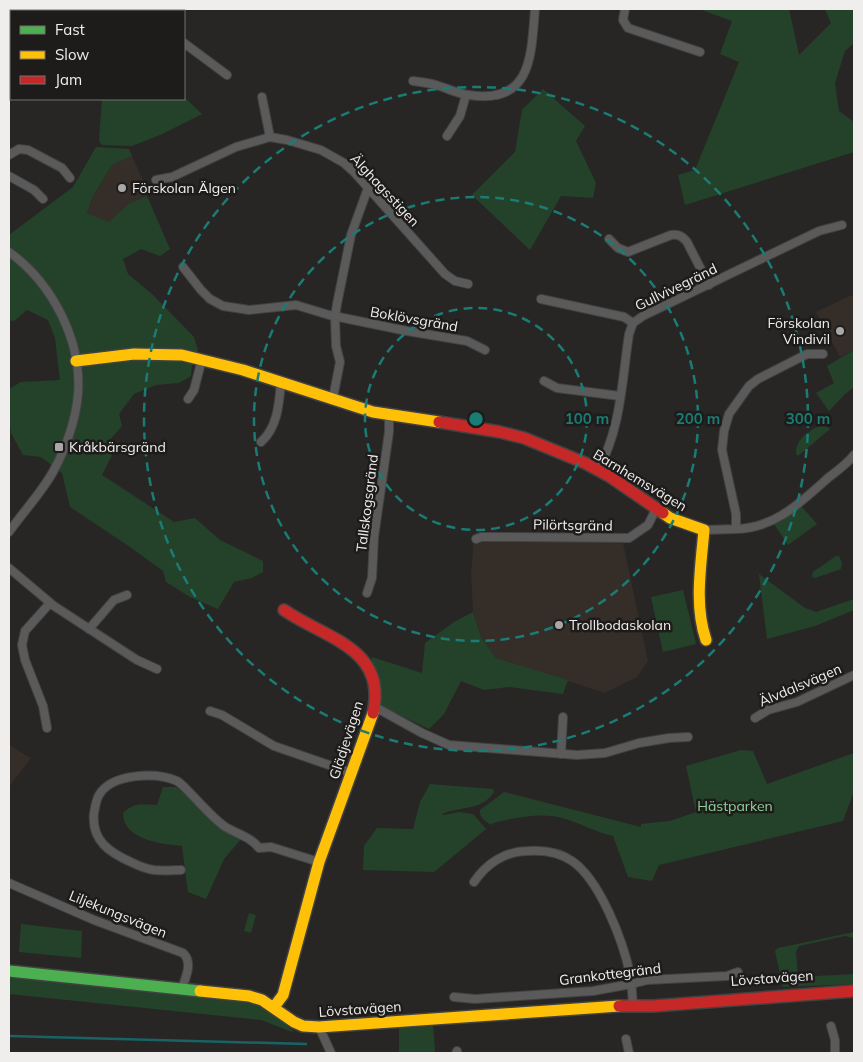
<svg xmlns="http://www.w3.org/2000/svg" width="863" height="1062" font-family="Mulish,sans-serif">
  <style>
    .built { fill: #342d28 }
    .green { fill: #24422a }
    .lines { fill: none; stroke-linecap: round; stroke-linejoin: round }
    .stream { stroke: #196365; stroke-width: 2.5 }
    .street-casing { stroke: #434241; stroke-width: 10 }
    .fast-casing { stroke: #434241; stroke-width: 14 }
    .slow-casing { stroke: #434241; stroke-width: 14 }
    .jam-casing { stroke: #434241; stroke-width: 14 }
    .street { stroke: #5a5a5a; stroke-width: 8 }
    .fast { stroke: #4caf50; stroke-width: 11 }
    .slow { stroke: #ffc107; stroke-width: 11 }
    .jam { stroke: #c62828; stroke-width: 11 }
    .ring { fill: none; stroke: #1a7c74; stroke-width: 2.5; stroke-dasharray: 9 6 }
    .poi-dot { fill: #aaa8a7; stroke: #1e1c1a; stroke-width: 2 }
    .labels { text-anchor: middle; stroke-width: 5; stroke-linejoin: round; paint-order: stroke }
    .poi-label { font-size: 14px; fill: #f0eeed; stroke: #1e1c1a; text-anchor: start }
    .street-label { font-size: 14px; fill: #f0eeed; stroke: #1e1c1a }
    .park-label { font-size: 14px; fill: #8ed29b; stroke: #1e1c1a }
    .centre { fill: #1a7c74; stroke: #1e1c1a; stroke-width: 2.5 }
    .ring-label { font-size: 15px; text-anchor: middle; font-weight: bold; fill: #1a7c74; stroke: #1e1c1a; stroke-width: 5; stroke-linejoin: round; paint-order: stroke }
  </style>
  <rect width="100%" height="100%" fill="#272625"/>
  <g class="built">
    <polygon points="132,156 143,180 147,196 128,204 109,223 87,213 93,196 112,165"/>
    <polygon points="851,295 854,298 854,350 840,357 816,312"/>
    <polygon points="622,538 648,661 637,677 605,693 496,658 481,637 473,612 471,573 474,540"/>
    <polygon points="9,745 31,758 9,787"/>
  </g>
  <g class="green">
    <polygon points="699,9 789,9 799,55 831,23 825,9 854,9 854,43 845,51 835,83 839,111 854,122 854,152 685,205 678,175 695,170 739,62 720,54 732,21"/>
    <polygon points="543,89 585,126 576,141 596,183 593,198 561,196 530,250 472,195 515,152 522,110"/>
    <polygon points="184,97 202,114 160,135 132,146 102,145 99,141 102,99 184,99"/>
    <polygon points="96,147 129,149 132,156 112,165 93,196 87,213 109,222 128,204 147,196 170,249 160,256 141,249 123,259 128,274 152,294 194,337 198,350 192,363 191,376 179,383 156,385 134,394 119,414 122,426 108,442 112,455 102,475 174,522 195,518 220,540 263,561 263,572 252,578 234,582 218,609 190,597 166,582 163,571 130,547 70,507 62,473 41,457 23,455 11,433 9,412 9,389 21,382 60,380 55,338 48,320 27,310 14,321 9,320 9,235 73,187"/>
    <polygon points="854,350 854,387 844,395 829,411 816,393 834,383 827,366"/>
    <path d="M823,424L830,429L798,456L796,454C795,439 810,430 823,424Z"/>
    <polygon points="801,506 817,524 788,545 774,524"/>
    <polygon points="836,556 839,556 842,563 841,569 815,578 812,577 813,572"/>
    <polygon points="759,574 805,608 816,612 854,599 854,610 815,626 767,639"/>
    <polygon points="683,590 696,644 663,652 651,597"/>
    <polygon points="473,612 481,637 496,658 568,680 563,694 509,687 484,690 461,681 444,714 429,729 379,705 372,668 372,657 422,673 425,643 454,622"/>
    <path d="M741,750L753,751L767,784L854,753V791L843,821L659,865L652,881L628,877L613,836C595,832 580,823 562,818C541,812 514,818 493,823L491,825C486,821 479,818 480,810L504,792L641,827V824L670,821L696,812L686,766Z"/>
    <path d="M430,784L493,789L494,792C482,811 460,806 442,814L444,815L459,812L473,814L486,829L434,872L363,870L364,846L377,828L413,829L420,802Z"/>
    <path d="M163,787H176L241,839L224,859L206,899L188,892L182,846C162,844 123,840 123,813C133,802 144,804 157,805Z"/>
    <polygon points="249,913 256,915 251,933 244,931"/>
    <polygon points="21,924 82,931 81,958 19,952"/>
    <polygon points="854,932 854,938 845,936 799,946 796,952 798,977 854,974 854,984 783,987 775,951 778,948"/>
    <polygon points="9,975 246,1000 274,1014 295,1033 261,1020 9,994"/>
    <polygon points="433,1025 435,1050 434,1053 399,1053 399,1028"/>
  </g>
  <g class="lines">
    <polyline class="stream" points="9,1036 306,1044"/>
    <g class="street-casing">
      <g id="street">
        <polyline points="139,9 143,11"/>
        <polyline points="625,9 623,20 628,28 700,52"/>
        <polyline points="111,11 111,9"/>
        <polyline points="184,43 227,75"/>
        <path d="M413,81C421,82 429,83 436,85C447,88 458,94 469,95C532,105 531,56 535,9"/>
        <polyline points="262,97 270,137"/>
        <polyline points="447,136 460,116 466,95"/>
        <polyline points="9,155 19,149 28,150 62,168 70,178"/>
        <polyline points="9,176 34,190 43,199"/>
        <polyline points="156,180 172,177 236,147 270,137 287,140 321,150 344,163 354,172 445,274 455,281 468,284"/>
        <path d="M609,239L618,248L628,252L671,235C679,234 682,236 687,242L709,285"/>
        <path d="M9,252C52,283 82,340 78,394C76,419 66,448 54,470C43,491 23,512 9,532"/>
        <polyline points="183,267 201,290 210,299 223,306 249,310 296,305 329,315 407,331 467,341 485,350"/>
        <polyline points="541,299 624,317 633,323"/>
        <polyline points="544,381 557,388 620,396"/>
        <polyline points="333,398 340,362 336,346 335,317 337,304 351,235 368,188"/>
        <polyline points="188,399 194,390 202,359"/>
        <path d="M261,442C278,427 279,403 281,382"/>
        <path d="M598,470C621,429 622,380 629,334L633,323L643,316L819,231L842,225"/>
        <path d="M736,529C775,528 800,503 828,478C837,471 847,464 854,455"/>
        <polyline points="704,530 736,529 736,514 722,450 724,431 729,414 749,386 758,379 807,354 823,354"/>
        <polyline points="476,539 481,537 510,537 629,538 648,525 656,509"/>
        <polyline points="9,568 54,606 137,660 157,669"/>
        <polyline points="367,593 372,578 374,537 389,432 389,415"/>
        <polyline points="89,629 114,600 127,595"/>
        <polyline points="375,707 422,733 449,745 577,755 605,753 639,743 669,738 688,737"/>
        <polyline points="210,711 222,715 274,746 352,773"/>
        <polyline points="755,718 768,710 797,702 854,675"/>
        <polyline points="47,728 43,706 25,660 22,645 25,631 50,603"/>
        <polyline points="561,754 563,717"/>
        <path d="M181,870C173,870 163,871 154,870C147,869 139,866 133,863C110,853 91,841 94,813C95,808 96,800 99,795C112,773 156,772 177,781C182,784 187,790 191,794C201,804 212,817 224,826C236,834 250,836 259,848L271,847L319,862"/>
        <path d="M474,882C486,864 505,851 528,851C543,850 559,852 572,861C600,880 623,941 630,974C632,984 632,995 633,1005L637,1004"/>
        <path d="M9,883L94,920L183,953C193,962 186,977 182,988"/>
        <polyline points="454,997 475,999 593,991 631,984 647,980 727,976 738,972"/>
        <polyline points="831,1026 835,1040 835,1053"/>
        <polyline points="319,1027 331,1053"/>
        <polyline points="626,1039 629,1053"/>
        <polyline points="456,1053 457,1051"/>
      </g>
    </g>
    <g class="fast-casing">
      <polyline id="fast" points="9,971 200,991"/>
    </g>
    <g class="slow-casing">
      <g id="slow">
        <polyline points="76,361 134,354 182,355 243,370 373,412 439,422"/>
        <path d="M663,513L670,518L704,530C701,566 694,605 706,640"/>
        <polyline points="200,991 249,996 262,1000 294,1022 303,1026 319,1027 619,1006"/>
        <polyline points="274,1007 283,995 319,862 373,713"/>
      </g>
    </g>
    <g class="jam-casing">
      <g id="jam">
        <polyline points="439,422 500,432 524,438 585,463 609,476 663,513"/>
        <path d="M284,610C324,638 388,648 373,713"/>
        <polyline points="619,1006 653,1006 854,991"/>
      </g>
    </g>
    <use href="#street" class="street"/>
    <use href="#fast" class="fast"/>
    <use href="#slow" class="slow"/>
    <use href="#jam" class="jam"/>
  </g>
  <g class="ring">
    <circle cx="476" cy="419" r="111"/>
    <circle cx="476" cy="419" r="222"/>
    <circle cx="476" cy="419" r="332"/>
  </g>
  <g class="poi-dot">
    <circle cx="122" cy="188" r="5"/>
    <circle cx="840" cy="331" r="5"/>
    <rect x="54" y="442" width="10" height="10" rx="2.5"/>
    <circle cx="559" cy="625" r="5"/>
  </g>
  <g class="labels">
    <g class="poi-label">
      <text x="132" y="193">Förskolan Älgen</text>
      <text x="830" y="328" text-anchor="end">Förskolan<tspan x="830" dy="16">Vindivil</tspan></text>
      <text x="69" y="452">Kråkbärsgränd</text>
      <text x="569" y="630">Trollbodaskolan</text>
    </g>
    <g class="street-label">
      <text transform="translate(385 190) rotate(47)" y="5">Älghagsstigen</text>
      <text transform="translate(676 287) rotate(-26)" y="5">Gullvivegränd</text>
      <text transform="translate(414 319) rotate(10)" y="5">Boklövsgränd</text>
      <text transform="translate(640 480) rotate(31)" y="5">Barnhemsvägen</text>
      <text transform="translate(367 503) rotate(-83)" y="5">Tallskogsgränd</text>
      <text transform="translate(573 525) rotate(1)" y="5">Pilörtsgränd</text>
      <text transform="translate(800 685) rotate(-23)" y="5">Älvdalsvägen</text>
      <text transform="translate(346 740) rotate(-72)" y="5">Glädjevägen</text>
      <text transform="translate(118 914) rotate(22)" y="5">Liljekungsvägen</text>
      <text transform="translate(610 974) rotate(-7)" y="5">Grankottegränd</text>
      <text transform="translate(772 978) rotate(-4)" y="5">Lövstavägen</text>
      <text transform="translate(360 1009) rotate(-4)" y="5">Lövstavägen</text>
    </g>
    <g class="park-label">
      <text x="735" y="811">Hästparken</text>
    </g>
  </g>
  <circle cx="476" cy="419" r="8" class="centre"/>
  <g class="ring-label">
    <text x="587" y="424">100 m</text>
    <text x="698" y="424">200 m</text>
    <text x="808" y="424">300 m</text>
  </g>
  <rect width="863" height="1062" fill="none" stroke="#f0eeed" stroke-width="20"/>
  <rect x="10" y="10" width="175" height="90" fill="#1e1c1a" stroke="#72706e"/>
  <rect x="20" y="26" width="25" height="8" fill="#4caf50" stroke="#72706e"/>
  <text x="55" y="35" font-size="15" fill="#f0eeed">Fast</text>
  <rect x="20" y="51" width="25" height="8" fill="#ffc107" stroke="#72706e"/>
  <text x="55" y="60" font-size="15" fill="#f0eeed">Slow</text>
  <rect x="20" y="76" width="25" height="8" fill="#c62828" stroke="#72706e"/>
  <text x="55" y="85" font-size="15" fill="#f0eeed">Jam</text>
</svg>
